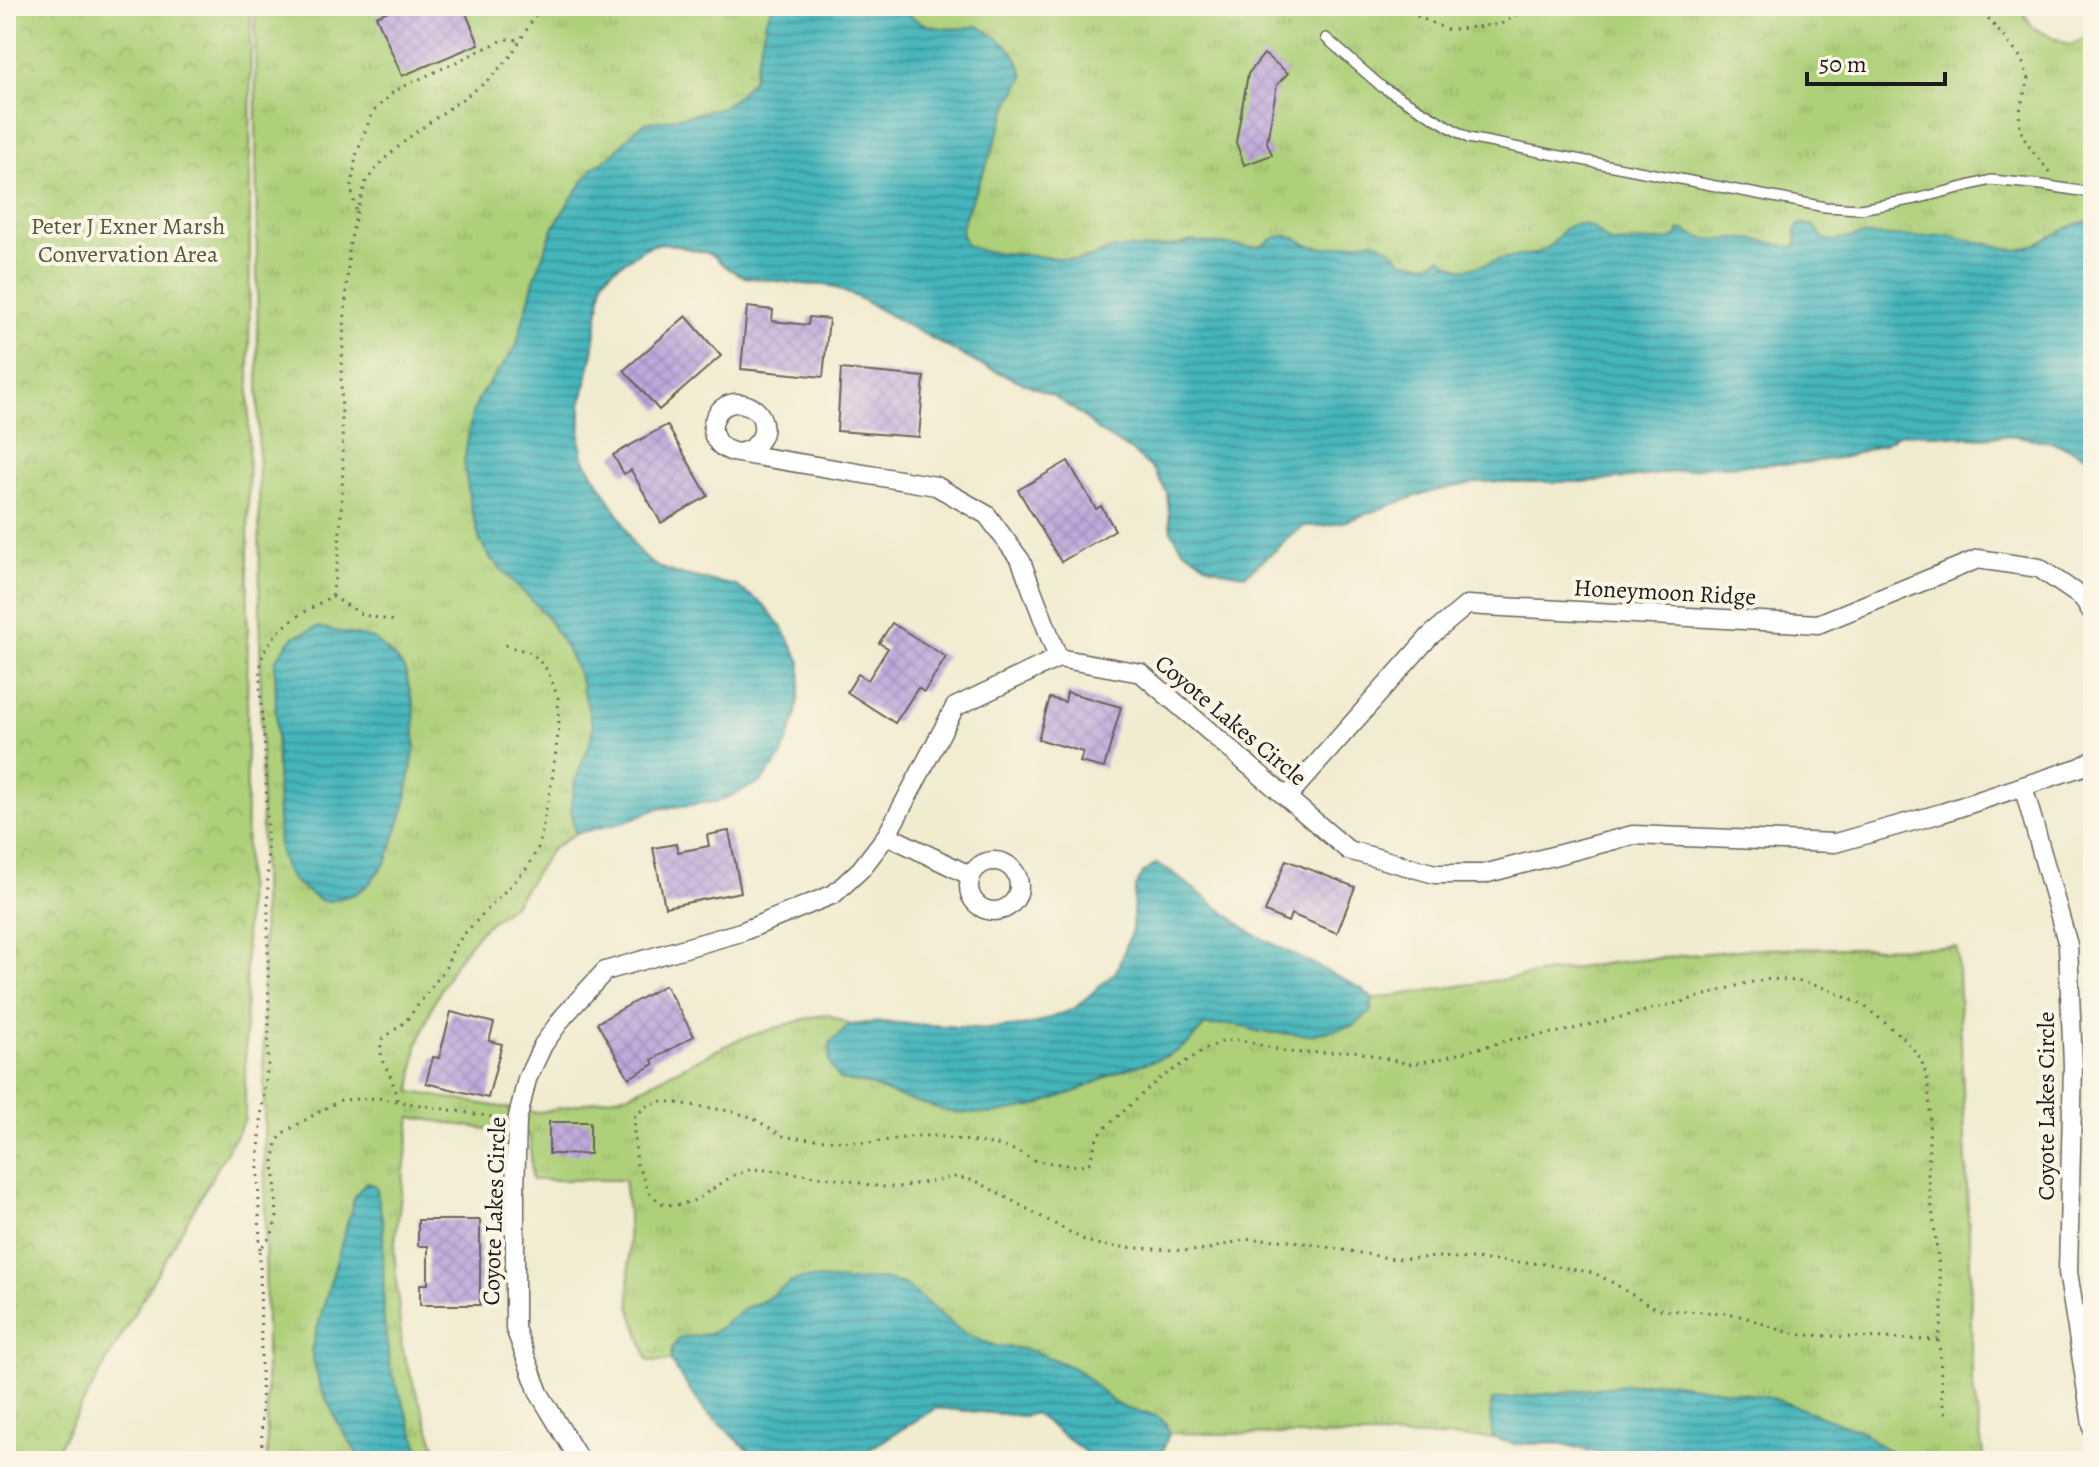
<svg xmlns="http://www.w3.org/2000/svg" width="2099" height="1467" font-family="Alegreya,serif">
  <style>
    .grass { fill: url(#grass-tufts); stroke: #65764a; stroke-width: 2 }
    .park { fill: url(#park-crowns); stroke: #65764a; stroke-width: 2 }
    .water { fill: url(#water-rules); stroke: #30686c; stroke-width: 2 }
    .building { fill: url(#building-cross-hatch) }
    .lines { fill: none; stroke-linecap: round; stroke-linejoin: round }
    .lane-casing { stroke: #67645b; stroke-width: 12 }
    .street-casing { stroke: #67645b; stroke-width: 21 }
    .path { stroke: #67645b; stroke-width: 3; stroke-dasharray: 2 6; stroke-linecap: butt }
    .lane { stroke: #fff; stroke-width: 9 }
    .street { stroke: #fff; stroke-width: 18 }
    .labels { text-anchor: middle; stroke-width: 8; stroke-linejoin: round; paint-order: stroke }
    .park-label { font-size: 24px; fill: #4f5b3d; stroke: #fcf5e5 }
    .street-label { font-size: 24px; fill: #1c1c1c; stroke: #fcf5e5 }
  </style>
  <defs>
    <pattern id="grass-tufts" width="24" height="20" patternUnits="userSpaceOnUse" patternTransform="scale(2)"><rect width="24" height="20" fill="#aed079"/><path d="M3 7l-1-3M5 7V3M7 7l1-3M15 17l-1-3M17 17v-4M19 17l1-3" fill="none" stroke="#95b268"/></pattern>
    <pattern id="park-crowns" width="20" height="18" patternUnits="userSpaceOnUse" patternTransform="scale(2)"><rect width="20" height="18" fill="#aed079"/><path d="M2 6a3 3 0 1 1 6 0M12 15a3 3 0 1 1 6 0" fill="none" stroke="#95b268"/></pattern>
    <pattern id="water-rules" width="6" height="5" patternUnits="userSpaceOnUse" patternTransform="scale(2)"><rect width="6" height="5" fill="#45b5bc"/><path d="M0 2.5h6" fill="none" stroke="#399298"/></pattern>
    <pattern id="building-cross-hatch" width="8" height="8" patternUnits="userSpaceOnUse" patternTransform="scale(2)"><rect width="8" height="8" fill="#bfa8dc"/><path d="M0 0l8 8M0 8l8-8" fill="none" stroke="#a490bc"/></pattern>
  </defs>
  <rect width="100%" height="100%" fill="#fcf5e5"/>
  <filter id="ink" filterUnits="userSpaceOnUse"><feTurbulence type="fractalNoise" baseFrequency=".0125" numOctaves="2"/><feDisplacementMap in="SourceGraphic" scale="16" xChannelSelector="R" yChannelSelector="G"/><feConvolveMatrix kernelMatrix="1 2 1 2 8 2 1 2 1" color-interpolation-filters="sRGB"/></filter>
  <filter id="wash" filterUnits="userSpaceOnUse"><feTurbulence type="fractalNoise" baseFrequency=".006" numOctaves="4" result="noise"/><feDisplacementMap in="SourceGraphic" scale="32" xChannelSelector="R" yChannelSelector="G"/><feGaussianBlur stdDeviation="1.8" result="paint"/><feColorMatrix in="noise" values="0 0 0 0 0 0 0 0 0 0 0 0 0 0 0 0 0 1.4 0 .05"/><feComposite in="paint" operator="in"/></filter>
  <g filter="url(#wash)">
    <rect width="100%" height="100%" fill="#f1ebd0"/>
    <path class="grass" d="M255,6H2020L2033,28L2070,45L2093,35V459L2053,442L2010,435L1983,438L1912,433L1900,434L1883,444L1845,457L1804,463L1711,466L1638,477L1581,482H1478L1425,493L1346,521L1323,526H1305L1291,535L1278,548L1245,575L1227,572L1209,566L1183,549L1171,531L1167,493L1154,470L1133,452L1097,430L1083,416L1052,395L977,363L857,297L829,285L802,284L745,277L729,269L711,254L665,243C647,243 614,266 603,280L593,352L581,405L580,440L583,458L621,518L633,544L649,561L658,567L675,573L736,586L763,604L783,629L801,662L800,689L795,720L781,757L760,782L719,801L656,809L625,822L576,833L551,850L515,903L482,929L457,960L434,1002L417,1046L411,1092L536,1113L629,1094L737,1040L808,1018L827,1014L850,1025L879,1022L988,1029L1032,1025L1074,1009L1116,972L1132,931L1135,888L1143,873L1156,864L1169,870L1253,934L1362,989L1373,999L1610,963L1748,949L1957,947L1970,1260L1972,1379L1984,1461H1613L1606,1455L1560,1443L1515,1444L1493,1438L1169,1433L1163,1450L1147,1461H1097L1034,1413L1025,1416L936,1408L860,1455L856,1461H761L705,1411L671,1361H648L630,1306L628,1213L624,1180H532L530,1136L411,1117L394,1249L402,1350L440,1461H267Z"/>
    <polygon class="park" points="6,6 251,6 245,1119 53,1456 53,1461 6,1461"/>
    <g class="water">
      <path d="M773,6H903C918,31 952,31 978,26C1001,39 1018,50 1024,77L1010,102L991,154L966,213L961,232L966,245L982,251L1078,260L1095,256L1105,251L1129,247L1136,249L1177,245L1191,241L1250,247L1261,246L1276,237L1287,236L1297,238L1307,245L1325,248L1373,240L1390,248L1401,260L1418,263L1428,264L1442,257C1461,279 1483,263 1505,258C1520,255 1535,257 1547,248C1560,240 1561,223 1580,224C1594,224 1601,236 1611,243L1669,240L1678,236L1679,230H1686C1698,243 1725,239 1741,239C1757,238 1776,244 1792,247L1797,245L1796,231L1798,226L1803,224L1814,226L1823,238L1831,241L1868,235L1919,237L1947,235L2016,250C2042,247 2063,224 2093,220V459L2053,442L2010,435L1983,438L1912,433L1900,434L1883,444L1845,457L1804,463L1711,466L1638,477L1581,482H1478L1425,493L1346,521L1323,526H1305L1291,535L1278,548L1245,575L1227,572L1209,566L1183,549L1171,531L1167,493L1154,470L1133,452L1097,430L1083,416L1052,395L977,363L857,297L829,285L802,284L745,277L729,269L711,254L665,243H659L647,247L609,272L603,280L593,352L581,405L580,440L583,458L621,518L633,544L649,562L658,567L675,573L736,586L763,604L783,629L801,662L800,689L795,720L781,757L761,782L719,801L656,809L625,822L576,833L573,827L571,805L575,781L590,743L593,727L579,675L566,648L545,614L490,558L480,541L470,503L464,462L472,414L481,394L516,347L534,280L553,228L570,200L593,168L613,154L635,130L647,122L666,120L720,108L735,98L753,79L766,20Z"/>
      <polygon points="317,627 374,639 396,659 405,670 414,707 415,729 415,746 405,806 387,861 368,885 355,894 327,902 317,899 293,881 285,869 279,849 278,827 275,660 293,637"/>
      <polygon points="1156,864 1169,870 1253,934 1362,989 1373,999 1370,1013 1353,1026 1309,1035 1260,1032 1233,1024 1204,1026 1188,1044 1168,1056 1117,1072 1077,1091 1032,1107 992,1114 950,1112 900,1097 867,1084 840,1080 829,1063 830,1043 850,1025 879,1022 988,1029 1032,1025 1074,1009 1116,972 1132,931 1135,888 1143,873"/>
      <polygon points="366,1182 376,1186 383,1223 384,1321 390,1367 424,1461 362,1461 339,1425 319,1384 311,1350 355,1196"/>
      <polygon points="801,1278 848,1281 882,1279 904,1284 957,1328 974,1338 996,1346 1017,1348 1033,1351 1063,1363 1081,1372 1114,1403 1127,1409 1148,1413 1160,1418 1166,1423 1169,1433 1163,1450 1147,1461 1097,1461 1034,1413 1025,1416 936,1408 860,1455 856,1461 761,1461 705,1411 678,1373 671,1361 672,1349 679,1338 709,1334 717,1330 745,1308 763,1301 790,1283"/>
      <polygon points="1661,1381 1770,1397 1861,1431 1902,1461 1613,1461 1606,1455 1560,1443 1515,1444 1493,1438 1490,1415 1492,1400"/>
    </g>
    <g id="blocks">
      <g class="building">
        <polygon points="400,6 463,6 479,44 402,76 376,16"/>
        <polygon points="1264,54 1288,73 1277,85 1267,142 1272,155 1244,165 1236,142 1248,74"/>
        <polygon points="747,307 773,310 772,321 808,325 809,317 829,319 823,377 741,369"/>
        <polygon points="686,316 721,356 659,410 624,370"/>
        <polygon points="841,369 924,377 919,437 837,431"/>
        <polygon points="667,425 708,496 661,523 631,470 624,474 613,455"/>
        <polygon points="1068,461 1096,509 1101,506 1115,530 1061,562 1018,490"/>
        <polygon points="892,623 946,657 924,692 918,688 895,723 847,692 858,674 868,680 888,648 879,643"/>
        <polygon points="1067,692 1121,707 1104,768 1080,762 1083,752 1038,739 1050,698 1065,702"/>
        <polygon points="729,831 741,892 665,907 653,848 676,844 678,852 709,846 707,835"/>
        <polygon points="1286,860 1355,887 1337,933 1291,914 1288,922 1265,912"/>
        <polygon points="665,985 694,1036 652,1060 654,1064 629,1078 597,1023"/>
        <polygon points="451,1012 494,1023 489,1041 502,1044 488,1098 426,1083 433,1057 439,1058"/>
        <rect x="549" y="1122" width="41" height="32"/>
        <polygon points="418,1220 480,1220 480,1305 420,1305 420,1284 428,1284 428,1246 418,1246"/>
      </g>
    </g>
  </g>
  <g filter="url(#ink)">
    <use href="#blocks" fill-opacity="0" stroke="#67645b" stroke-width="2"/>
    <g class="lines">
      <g class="lane-casing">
        <polyline id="lane" points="1326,38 1382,87 1468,138 1825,207 1860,209 1916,199 1991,180 2042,185 2093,193"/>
      </g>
      <g class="street-casing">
        <g id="street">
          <path d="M738,453C755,450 769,436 761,417C758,411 753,407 747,405C713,392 695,446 738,453L936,486L987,515L1021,561L1058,658"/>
          <polyline points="2023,786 2068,945 2073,1066 2068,1272 2093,1430"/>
          <polyline points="1287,797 1430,636 1467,605 1818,624 1978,559 2039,568 2083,598 2093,614"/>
          <polyline points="887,835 971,876"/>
          <circle cx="994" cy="886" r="25"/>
          <polyline points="580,1461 539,1393 515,1328 515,1192 517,1121 527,1079 543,1045 563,1017 605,971 741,932 834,894 861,869 887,835 955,707 1058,658 1141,673 1348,850 1435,874 1484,874 1633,835 1835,843 1942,813 2081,767 2093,760"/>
        </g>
      </g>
      <g class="path">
        <polyline points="1395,6 1448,30 1501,24 1532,6"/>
        <path d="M1978,6L2021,58L2029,79C2012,129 2017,134 2051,173"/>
        <polyline points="356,210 351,188 356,156 372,113 394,91 505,39 521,40"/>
        <polyline points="332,596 338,558 341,517 343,467 341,377 349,249 356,214 366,182 382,161 412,135 486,82 510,57 541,6"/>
        <polyline points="397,1100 392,1079 383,1062 380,1049 383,1039 406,1021 445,969 454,947 466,932 527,868 539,846 552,780 559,726 558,698 548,671 532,653 505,645"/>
        <path d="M260,1249L258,1168L262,1107L268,1064L269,1022C267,932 269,842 265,752C264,728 256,675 263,655C275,626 306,611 332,596L363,615L394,621"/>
        <polyline points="1938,1340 1803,1335 1783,1331 1744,1317 1727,1313 1663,1310 1650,1306 1615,1284 1594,1273 1544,1264 1441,1257 1394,1259 1293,1241 1260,1239 1243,1240 1205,1250 1191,1251 1104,1246 1086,1241 976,1181 956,1177 898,1187 881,1187 839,1179 780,1171 751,1169 732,1176 696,1200 677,1205 663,1204 650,1194 637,1164 634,1132 635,1116 648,1105 664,1101 730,1111 751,1117 785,1137 868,1143 917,1136 936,1136 997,1145 1017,1151 1036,1161 1077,1166 1089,1163 1097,1139 1104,1129 1159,1079 1205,1049 1224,1041 1240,1040 1288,1052 1307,1053 1354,1051 1409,1064 1439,1059 1509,1040 1565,1031 1681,1002 1747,983 1770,979 1797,981 1822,987 1863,1005 1906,1040 1921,1059 1928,1081 1930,1112 1928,1174 1942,1292 1942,1323 1938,1340 1940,1352 1942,1401 1947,1417"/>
        <polyline points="262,1461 260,1249 271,1236 277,1218 274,1158 277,1142 283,1133 324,1109 341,1100 378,1098 498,1118"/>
      </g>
      <use href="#lane" class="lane"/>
      <use href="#street" class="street"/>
    </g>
  </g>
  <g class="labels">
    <g class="park-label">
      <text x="128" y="234">Peter J Exner Marsh<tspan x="128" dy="28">Convervation Area</tspan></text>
    </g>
    <g class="street-label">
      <text transform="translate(1665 592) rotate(3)" y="8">Honeymoon Ridge</text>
      <text transform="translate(1231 720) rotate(40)" y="8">Coyote Lakes Circle</text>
      <text transform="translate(2046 1106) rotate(-90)" y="8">Coyote Lakes Circle</text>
      <text transform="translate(494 1211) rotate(-88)" y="8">Coyote Lakes Circle</text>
    </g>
  </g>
  <rect width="2099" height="1467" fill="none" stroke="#fcf5e5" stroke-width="32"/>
  <path d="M1807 72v12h138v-12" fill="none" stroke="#1c1c1c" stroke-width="4"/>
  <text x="1819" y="72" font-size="24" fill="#1c1c1c" stroke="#fcf5e5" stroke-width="6" paint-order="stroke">50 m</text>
</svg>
